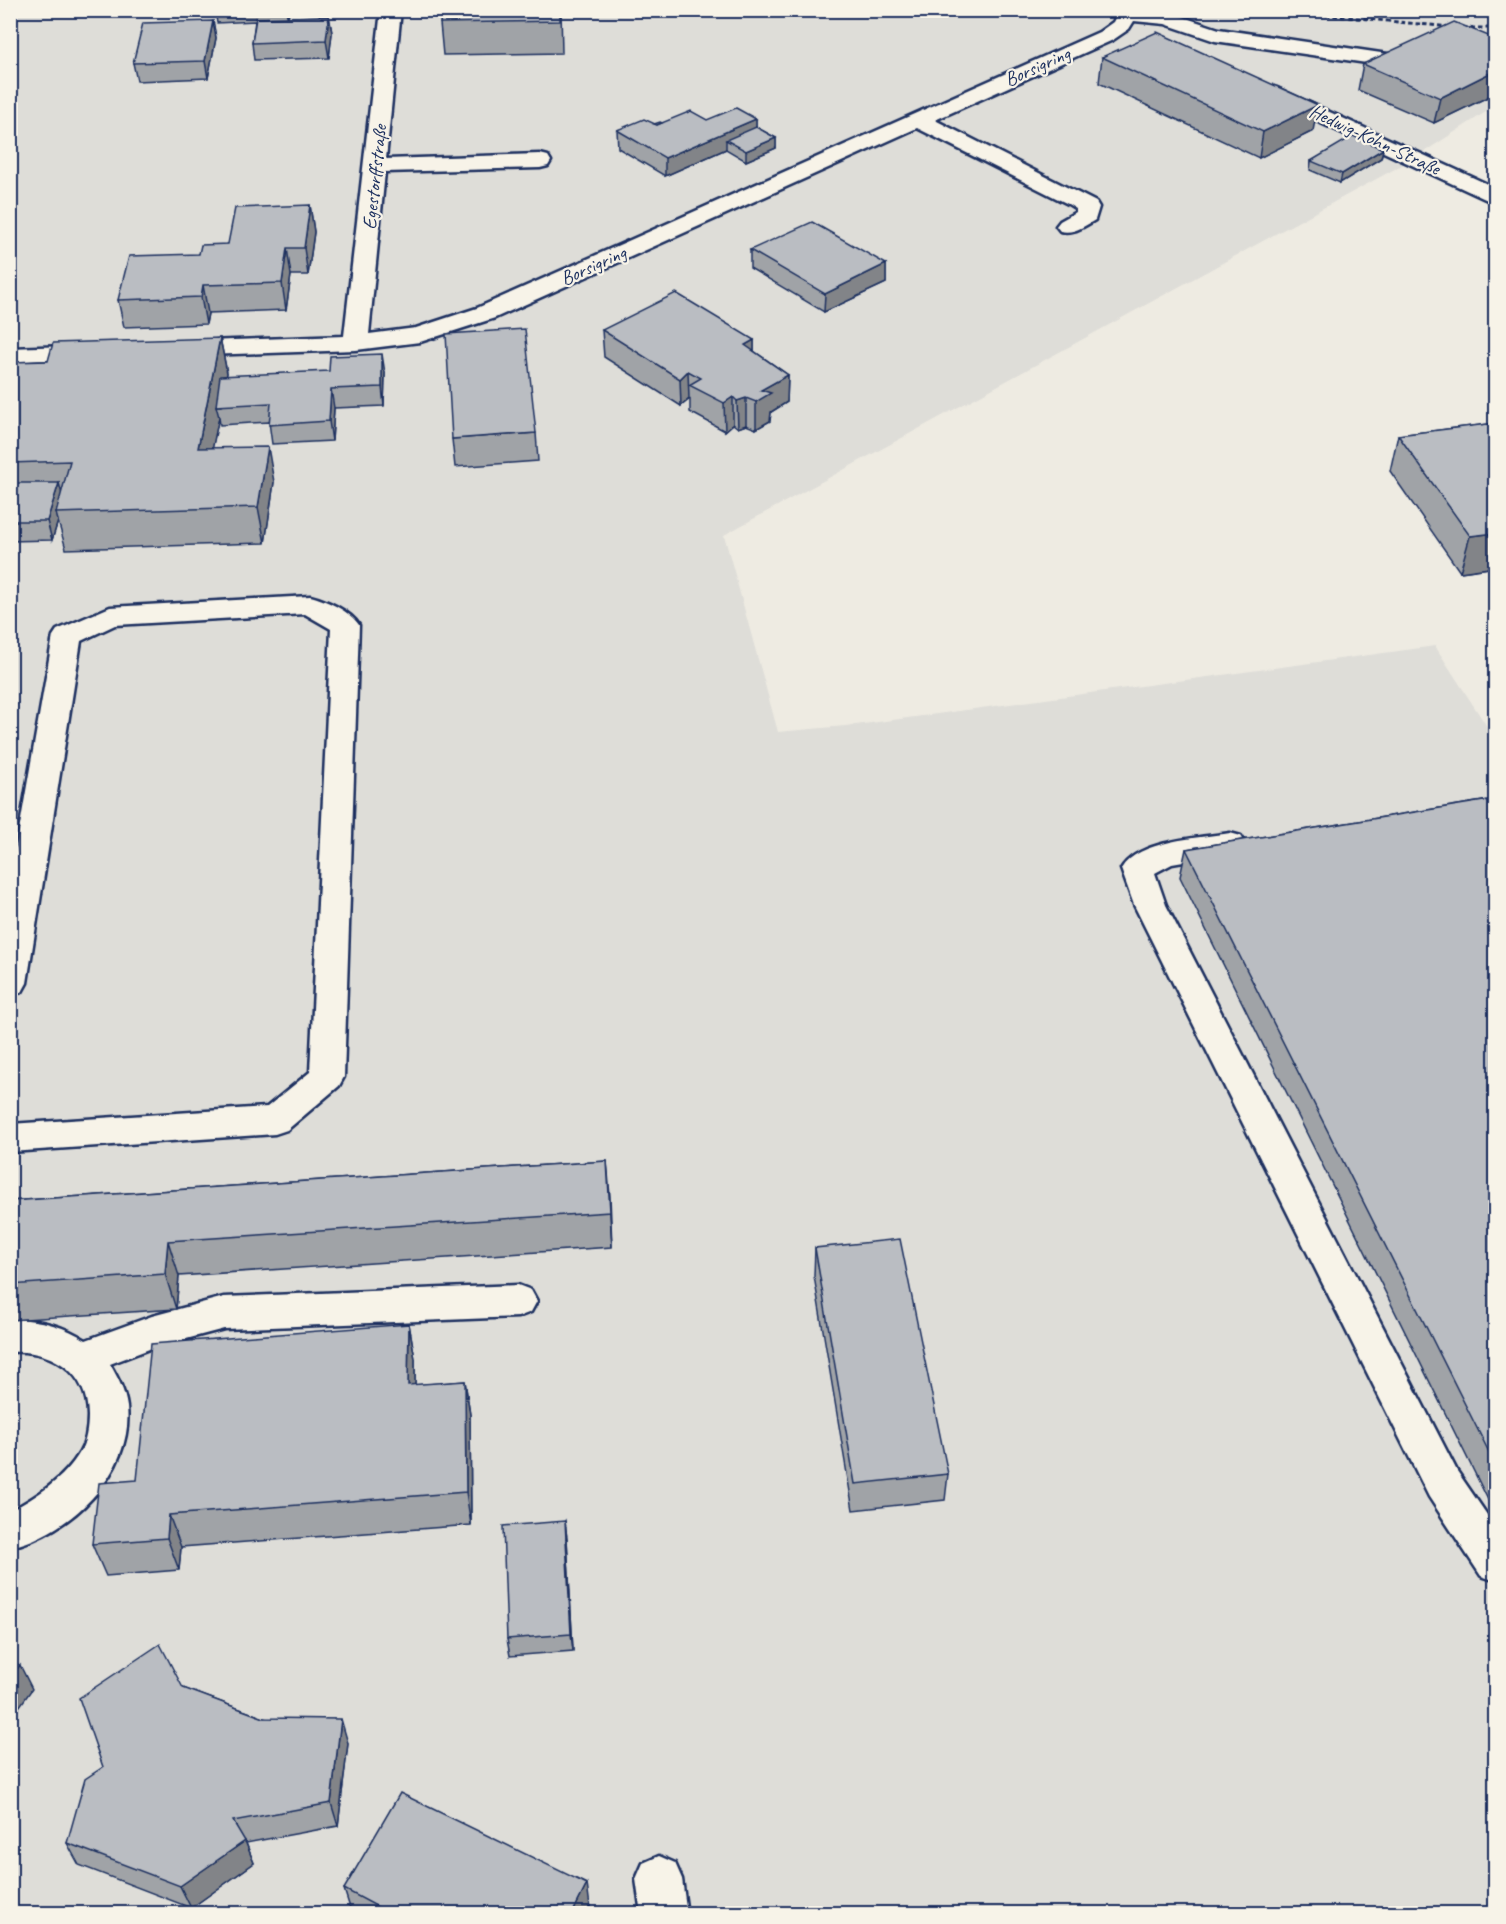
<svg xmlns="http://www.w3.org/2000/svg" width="1506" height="1924" font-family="Caveat,sans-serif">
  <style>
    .built { fill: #deddd8 }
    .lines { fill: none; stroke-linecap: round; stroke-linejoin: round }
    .minor-casing { stroke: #1b2f5e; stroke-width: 5 }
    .path { stroke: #1b2f5e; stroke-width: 3; stroke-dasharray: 4.5 3; stroke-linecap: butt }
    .minor { fill: #f7f3e8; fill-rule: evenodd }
    .wall { fill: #a0a3a7; stroke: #1b2f5e; stroke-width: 1.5 }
    .shaded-wall { fill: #828488; stroke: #1b2f5e; stroke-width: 1.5 }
    .building { fill: #babdc2; stroke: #1b2f5e; stroke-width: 1.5 }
    .labels { text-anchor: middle; stroke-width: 4.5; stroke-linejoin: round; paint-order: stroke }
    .far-street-label { font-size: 20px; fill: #1b2f5e; stroke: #f7f3e8 }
  </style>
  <rect width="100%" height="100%" fill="#eeebe2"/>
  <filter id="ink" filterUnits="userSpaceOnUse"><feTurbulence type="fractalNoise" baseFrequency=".0167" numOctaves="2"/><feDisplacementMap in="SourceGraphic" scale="12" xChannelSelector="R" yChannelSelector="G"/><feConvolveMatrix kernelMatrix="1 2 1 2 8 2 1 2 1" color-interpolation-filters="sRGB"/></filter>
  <g filter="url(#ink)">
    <polygon class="built" points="11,11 1495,11 1495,106 1413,159 724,535 778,732 856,725 1435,646 1495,739 1495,1913 11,1914"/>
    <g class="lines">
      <g class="minor-casing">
        <g id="minor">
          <path d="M381,10H401L386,159L540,154L548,156L551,161L548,166L540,168L385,172L369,334L416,328L477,308L1099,32L1113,22L1119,10L1168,12L1219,29L1408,57L1415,59L1419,63L1415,67L1408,69L1215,41L1165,24L1134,21L1129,29L1113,40L935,120L1096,202L1099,207L1095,220C1083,227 1074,234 1060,231L1056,226L1060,221L1076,212V209L1068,204L917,128L495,318L420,342L356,350L177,356L168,354L165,349L168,344L177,342L344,336Z"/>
          <polygon points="1277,88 1496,188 1496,204 1269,99 1266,94 1269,89"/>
          <polygon points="96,345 105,347 108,352 105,357 10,362 10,348"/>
          <path d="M310,596C326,600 350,611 359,625L344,1077L339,1086L287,1130L275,1134L10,1152V1124L267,1107L310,1072L331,629L305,614L115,625L81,641L27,983L22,992L10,995V883L53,636L57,630L110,607Z"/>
          <path d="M1230,833L1241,836L1246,844L1241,852L1172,864L1155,873L1166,905L1457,1471L1496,1528V1581L1481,1576L1429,1497L1134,905L1121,869C1138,840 1199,838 1230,833Z"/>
          <path d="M518,1285L531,1290L537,1301L531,1312L518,1317L224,1329L152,1348L110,1364C118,1378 125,1391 127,1407C134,1472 70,1534 10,1547V1511C38,1496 64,1479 80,1452C86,1442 88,1428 88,1416C88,1372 52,1349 10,1352V1320C37,1318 64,1326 86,1340L152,1316L224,1297Z"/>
          <polygon points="659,1856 675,1863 682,1879 687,1914 641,1914 636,1879 643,1863"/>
        </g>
      </g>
      <g class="path">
        <polyline points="1326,15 1450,27"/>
        <polyline points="1463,28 1496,28"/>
      </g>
      <use href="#minor" class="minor"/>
    </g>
    <g class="wall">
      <polygon points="215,10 324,10 289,11 288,17 329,16 332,33 329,58 254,60 252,43 255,21 217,23"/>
      <polygon points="453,10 561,10 562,53 443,55 440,23"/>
      <polygon points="213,21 216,38 208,78 137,81 133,63"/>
      <polygon points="1496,39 1496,93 1434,123 1358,90 1363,64"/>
      <polygon points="1102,57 1313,131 1259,158 1099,83"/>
      <polygon points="756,119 756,127 776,138 776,148 746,161 726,149 665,176 618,148 617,130 662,123 707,120"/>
      <polygon points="1383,149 1381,158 1340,183 1310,170 1311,161"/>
      <polygon points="310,205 314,232 308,275 291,275 286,310 208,313 206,324 124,327 118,300 199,254 228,244"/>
      <polygon points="750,250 886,264 886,283 824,312 750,268"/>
      <polygon points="602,330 754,340 754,351 788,375 787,402 771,412 770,421 756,429 746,425 738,428 733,424 725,431 690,412 690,399 681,406 604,357"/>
      <polygon points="220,338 227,373 226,376 385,373 384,406 334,408 332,441 272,444 269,422 220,425 219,417 212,448 274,482 265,543 66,549 58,521 52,540 10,541 10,355 12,362 48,361"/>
      <polygon points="1496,423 1496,567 1460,572 1390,471 1398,435"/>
      <polygon points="536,433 538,461 455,467 452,439"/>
      <polygon points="1496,799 1496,1516 1180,877 1186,849"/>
      <polygon points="607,1161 612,1247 179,1276 176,1309 10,1320 10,1201"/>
      <polygon points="815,1248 948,1474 945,1500 853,1510 814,1276"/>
      <polygon points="409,1324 415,1359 415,1385 465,1381 470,1415 471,1525 181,1547 179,1570 106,1576 92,1544 137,1480"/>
      <polygon points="565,1521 567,1539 573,1651 510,1656 507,1639"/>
      <polygon points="183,1688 264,1718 348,1743 338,1826 246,1843 254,1863 191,1908 79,1865 67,1843 103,1767"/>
      <polygon points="344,1889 590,1906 587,1914 355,1914 351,1911"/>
    </g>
    <g class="shaded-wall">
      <polygon points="286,10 289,10 288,21"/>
      <polygon points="329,16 332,33 329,58 326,40"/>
      <polygon points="213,21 216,38 208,78 205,61"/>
      <polygon points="1496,70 1496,93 1434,123 1440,98"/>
      <polygon points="1318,105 1313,131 1259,158 1263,132"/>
      <polygon points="756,119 756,137 726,140 726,149 665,176 665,158"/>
      <polygon points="776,138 776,148 746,161 746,151"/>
      <polygon points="1383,149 1381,158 1340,183 1342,174"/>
      <polygon points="310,205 314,232 308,275 304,248"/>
      <polygon points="287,248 291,275 286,310 282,283"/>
      <polygon points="886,264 886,283 824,312 825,294"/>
      <polygon points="203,285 208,313 206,324 201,297"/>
      <polygon points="220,338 227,373 221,406 216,406 219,417 205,484 198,448"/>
      <polygon points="754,340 754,368 745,345"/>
      <polygon points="382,354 385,373 384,406 382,387"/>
      <polygon points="688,371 689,399 681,406 680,379"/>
      <polygon points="788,375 787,402 771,412 770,421 756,429 756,402 761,390"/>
      <polygon points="331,389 334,408 332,441 329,421"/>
      <polygon points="733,397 733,424 725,431 724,403"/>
      <polygon points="746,398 746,425 738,428 737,401"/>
      <polygon points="268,447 274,482 265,543 258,507"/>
      <polygon points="59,483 64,502 56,513 58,521 52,540 47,521"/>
      <polygon points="1496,533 1496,567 1460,572 1470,536"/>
      <polygon points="607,1161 610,1196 612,1247 610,1212"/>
      <polygon points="168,1241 179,1276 176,1309 165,1274"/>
      <polygon points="409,1324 415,1359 415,1419 408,1385"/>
      <polygon points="465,1381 470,1415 471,1525 466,1492"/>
      <polygon points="169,1515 181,1547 179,1570 167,1538"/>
      <polygon points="565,1521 567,1539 573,1651 571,1634"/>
      <polygon points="20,1665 32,1689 10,1720 10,1678"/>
      <polygon points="341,1719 348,1743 338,1826 331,1803"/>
      <polygon points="245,1841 254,1863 191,1908 180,1886"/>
      <polygon points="587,1884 590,1906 587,1914 572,1914"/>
    </g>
    <g class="building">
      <polygon points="453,10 560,10 560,21 440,23 441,12 453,12"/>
      <polygon points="329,16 326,40 252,43 256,18"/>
      <polygon points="213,21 205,61 133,63 143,23"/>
      <polygon points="1454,22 1496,39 1496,70 1440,98 1363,64"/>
      <polygon points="1157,32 1318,105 1263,132 1102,57"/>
      <polygon points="736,108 756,119 665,158 617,130 644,119 657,125 691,111 707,120"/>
      <polygon points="660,122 662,123 657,125 654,124"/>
      <polygon points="756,127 776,138 746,151 726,140"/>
      <polygon points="1353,136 1383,149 1342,174 1311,161"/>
      <polygon points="310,205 304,248 287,248 282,283 203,285 201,297 118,300 129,256 199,254 201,245 228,244 235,208"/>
      <polygon points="812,222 886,264 825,294 750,250"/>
      <polygon points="676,293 754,340 745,345 788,375 761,390 771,393 756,402 746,398 737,401 733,397 724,403 689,385 701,378 688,371 680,379 602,330"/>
      <polygon points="525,329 536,433 452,439 446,334"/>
      <polygon points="220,338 198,448 268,447 258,507 56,513 70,461 10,463 10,362 48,361 53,343"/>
      <polygon points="382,354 382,387 331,389 329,421 269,425 271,403 216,406 220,376 329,371 330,356"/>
      <polygon points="1496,423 1496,533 1470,536 1398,435"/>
      <polygon points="10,483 59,483 47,521 10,521"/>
      <polygon points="1496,799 1496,1466 1186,849"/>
      <polygon points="607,1161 610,1212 168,1241 165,1274 10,1285 10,1201"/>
      <polygon points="900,1239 948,1474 855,1484 815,1248"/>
      <polygon points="409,1324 408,1385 465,1381 466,1492 169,1515 167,1538 92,1544 99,1483 137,1480 151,1344"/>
      <polygon points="565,1521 571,1634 507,1639 503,1526"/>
      <polygon points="160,1644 183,1688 264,1718 341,1719 331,1803 233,1821 245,1841 180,1886 67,1843 85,1779 103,1767 79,1698"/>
      <polygon points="10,1661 20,1665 10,1678"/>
      <polygon points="400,1793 587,1884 572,1914 391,1914 344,1889"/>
    </g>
  </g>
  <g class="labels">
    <g class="far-street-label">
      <text transform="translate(1037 66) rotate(-24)" y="7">Borsigring</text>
      <text transform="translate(1375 139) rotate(25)" y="7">Hedwig-Kohn-Straße</text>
      <text transform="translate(374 177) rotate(-84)" y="7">Egestorffstraße</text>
      <text transform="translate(593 265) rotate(-24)" y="7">Borsigring</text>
    </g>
  </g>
  <rect width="1506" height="1924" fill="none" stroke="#f7f3e8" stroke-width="36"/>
  <rect x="18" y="18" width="1470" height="1888" fill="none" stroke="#1b2f5e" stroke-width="2" filter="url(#ink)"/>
</svg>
